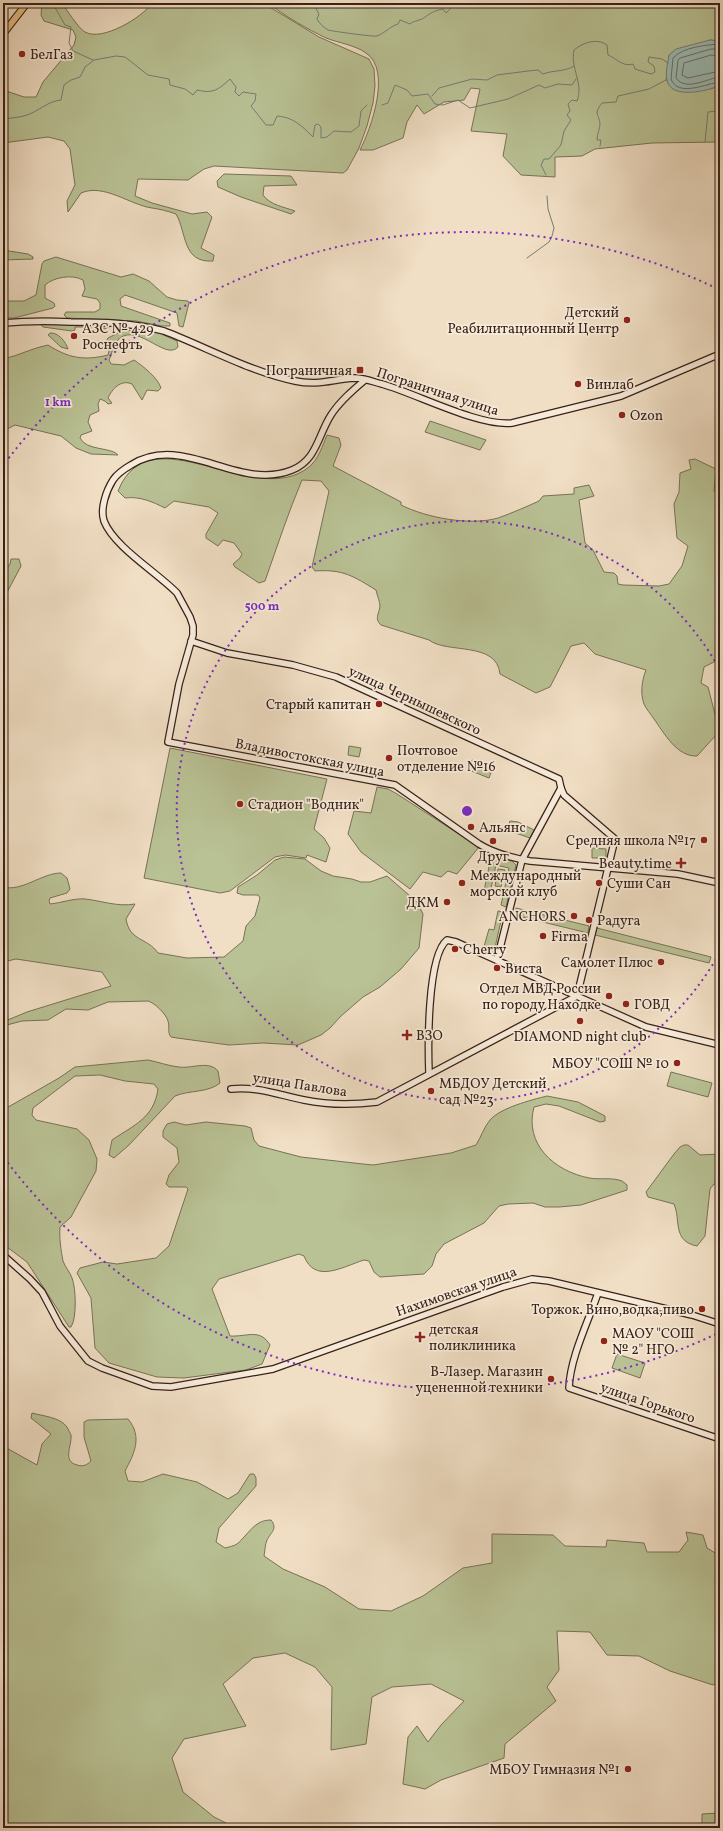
<svg xmlns="http://www.w3.org/2000/svg" width="723" height="1831" font-family="Vollkorn,serif">
  <style>
    .green { fill: #b9c295; stroke: #787256 }
    .water { fill: #9bbcb6; stroke: #737e77 }
    .lines { fill: none; stroke-linecap: round; stroke-linejoin: round }
    .shore { stroke: #6a6e67; stroke-width: 1 }
    .stream { stroke: #737e77; stroke-width: 1 }
    .secondary-casing { stroke: #382118; stroke-width: 8 }
    .primary-casing { stroke: #382118; stroke-width: 8 }
    .secondary { stroke: #f6ead9; stroke-width: 5.5 }
    .primary { stroke: #e8c082; stroke-width: 6 }
    .ring { fill: none; stroke: #7b2cbf; stroke-width: 2; stroke-dasharray: 2 4 }
    .poi-dot { fill: #8f2418; stroke: #f6ead9; stroke-width: 1.5 }
    .labels { text-anchor: middle; stroke-width: 3.5; stroke-linejoin: round; paint-order: stroke }
    .poi-label { font-size: 14px; fill: #382118; stroke: #f6ead9; text-anchor: start }
    .street-label { font-size: 14px; fill: #382118; stroke: #f6ead9 }
    .centre { fill: #7b2cbf; stroke: #f6ead9; stroke-width: 2 }
    .ring-label { font-size: 12px; text-anchor: middle; font-weight: bold; fill: #7b2cbf; stroke: #f6ead9; stroke-width: 3.5; stroke-linejoin: round; paint-order: stroke }
  </style>
  <rect width="100%" height="100%" fill="#f1dfc5"/>
  <filter id="stains"><feTurbulence type="fractalNoise" baseFrequency=".005" numOctaves="4"/><feColorMatrix values="0 0 0 0 .2 0 0 0 0 .09 0 0 0 0 .02 0 0 0 .5 -.17"/></filter>
  <radialGradient id="worn" r=".72"><stop offset=".6" stop-color="#630" stop-opacity="0"/><stop offset="1" stop-color="#630" stop-opacity=".3"/></radialGradient>
  <g class="green">
    <path d="M42,3H62C67,10 78,28 85,32C102,42 143,17 152,3H263L319,37L369,59L374,69L375,86L373,103L367,126L359,148L347,170L343,173L214,166L204,169L188,180L138,179L135,196L152,203L192,214L207,212L212,217L201,248L214,255L213,261C182,263 187,233 176,214C168,211 159,209 152,208C130,205 104,183 81,193L68,212L67,201L75,185L70,149L64,141L48,137L3,143V90L24,97H36L43,82L74,45L76,37L73,30L44,21L41,15Z"/>
    <path d="M268,3H720V41L710,40L669,55L666,80L711,89L720,85V142L652,143L595,149L582,156L555,157V177L521,175L503,156L507,134L471,131L480,89L471,88L464,100L444,102L424,114L417,105L407,122L403,138L373,150H360C371,129 392,70 366,53C355,45 339,43 326,38C307,29 285,16 268,3Z"/>
    <path d="M224,174L291,176L297,185L264,186L263,195C270,205 284,207 295,211L291,214L241,197L218,187L217,181Z"/>
    <polygon points="3,250 28,254 33,257 33,259 3,260"/>
    <path d="M56,257L121,277L133,274L149,281L167,297L177,300L188,301L189,303L183,327L179,326L177,313L125,295L120,299L121,306L170,323V326H162L136,321L67,318L64,315L66,312H95L100,309V303L97,299L82,296L85,289L83,280C72,274 54,277 45,285V298L54,303L55,306L53,308L14,318H3V301H24L36,295L42,264L44,261Z"/>
    <polygon points="39,323 116,324 104,329 88,331 84,327 75,327 75,330 72,331 43,327"/>
    <path d="M124,330L157,332L177,341L178,347C165,362 135,318 116,342C112,347 112,355 109,360L111,364L124,365L134,360C143,366 158,378 161,388L158,391L147,390L142,400L132,384C121,379 112,389 108,398L112,403L108,404L105,401L100,399L98,404L99,411L90,415L88,422L92,431L81,435L80,438C86,451 112,447 118,455L91,454L76,448L61,436L15,425L3,431V359C18,356 32,348 48,345C68,358 84,361 108,355L109,351L106,342L108,338Z"/>
    <path d="M50,333C58,332 66,342 68,349L61,347L48,335Z"/>
    <polygon points="430,421 486,440 480,450 425,432"/>
    <path d="M327,435L339,438L341,445L333,466L401,502V505C427,518 471,526 498,518C512,513 526,507 539,501L543,496L574,494V488L589,485L594,496L579,500L585,543L593,550L604,572L614,573L617,576L618,584L623,585L659,586L669,584L682,566L688,546L677,538L674,504L679,492L680,473L691,469L689,460L695,459L716,469L714,491L720,492V659L704,667L701,683L708,687L717,722V734L697,756C677,757 664,733 654,719C651,714 646,709 644,704C640,693 642,680 646,670L595,654L584,643L571,646L550,687L536,693L500,674C497,641 447,654 429,640L381,625C374,618 379,615 380,606C380,602 377,595 376,590C353,576 343,569 315,571L312,567L329,491L321,481L302,480C288,513 277,547 265,581L259,583L235,567L233,564L240,558L242,554L234,543L223,540L218,546L206,538V534L218,513L209,507L174,501L165,508C153,502 140,496 125,498L118,491C150,411 254,511 309,467C318,460 323,445 327,435Z"/>
    <polygon points="11,559 19,559 21,566 3,600 3,574 10,564"/>
    <polygon points="349,746 361,748 359,757 348,755"/>
    <polygon points="170,748 327,779 314,829 324,838 330,848 326,862 307,855 306,858 285,855 275,857 230,891 220,893 144,878"/>
    <polygon points="472,760 492,770 489,778 469,770"/>
    <polygon points="377,787 388,789 397,794 479,847 457,874 448,871 441,877 423,872 410,889 361,852 348,834 354,811 371,813"/>
    <polygon points="510,821 518,822 534,830 530,838 507,830"/>
    <polygon points="592,848 606,849 606,858 592,858"/>
    <path d="M284,857L305,859L321,871L333,876L352,879L361,882H370L387,876L417,902L423,914L419,948L401,969L380,987L363,997L341,1016L330,1028L321,1035L298,1045L263,1043L229,1045L177,1038L171,1037C167,1032 170,1027 168,1021C166,1014 155,1003 148,1001L108,1002L88,1010L66,1009L48,1020L22,1021L3,1026V1022L27,1012L111,986L102,972L16,959L3,962V887C22,892 42,873 61,873L67,878L70,889L67,893L50,898L49,901L50,904C61,903 74,898 85,899C103,901 117,907 135,904L126,919C130,942 147,937 158,953L187,958L224,957L243,941L246,926L255,916L260,898L258,895H243L237,893L238,887L257,875L275,860Z"/>
    <polygon points="491,857 512,861 516,865 506,907 501,905 509,868 496,865 490,893 484,891"/>
    <polygon points="498,869 505,870 501,887 495,886"/>
    <polygon points="516,908 589,926 588,933 514,915"/>
    <polygon points="498,911 503,912 494,952 491,953 483,950 489,929 494,930"/>
    <polygon points="597,928 711,957 709,963 595,935"/>
    <path d="M148,1060C158,1062 169,1066 179,1067C191,1069 209,1060 218,1071L220,1083C208,1093 189,1090 175,1096L129,1145L114,1158L109,1155L112,1140C134,1125 154,1118 158,1089L154,1084L125,1081L100,1075L75,1076L33,1108L32,1115L36,1120L77,1129L89,1140L97,1159L96,1171L71,1217L60,1227C59,1238 61,1250 63,1261C65,1267 70,1272 72,1278C76,1288 77,1318 71,1327H69L27,1262L3,1244V1110L59,1078L75,1067Z"/>
    <polygon points="671,1072 712,1083 708,1097 667,1086"/>
    <path d="M547,1096L578,1102L605,1116V1121L600,1122L559,1106L546,1104L534,1107C524,1144 554,1171 589,1178C600,1180 611,1177 622,1181L627,1185V1190L581,1205L559,1207H545L533,1203L508,1204L499,1206L484,1223L444,1244L436,1254L432,1266L424,1274L380,1277L374,1272L369,1261L364,1260C342,1267 315,1284 304,1256L299,1254L219,1279L212,1289L230,1336C247,1337 260,1328 270,1345L262,1364L246,1370L184,1378L157,1377L109,1363L95,1348L91,1298L77,1273L80,1268L103,1262L117,1264L156,1258L169,1246L188,1189L186,1187H169L166,1184L169,1175L179,1162L177,1148L163,1137V1131L167,1124L174,1122L186,1125L206,1122L245,1126L251,1128L254,1140L259,1146L301,1157L363,1164L373,1165L451,1153L476,1145C481,1137 484,1127 490,1120C500,1108 531,1100 547,1096Z"/>
    <path d="M684,1145H688L700,1155L720,1154V1183L714,1184L710,1189L705,1236L697,1246C672,1241 681,1220 674,1204L648,1197L646,1192L674,1154L680,1147Z"/>
    <polygon points="617,1354 645,1363 640,1378 612,1368"/>
    <path d="M32,1413C42,1416 60,1417 67,1427C68,1429 70,1433 71,1435C72,1446 62,1461 77,1465C83,1467 87,1465 91,1461L84,1437V1422L88,1420L128,1419C143,1437 134,1454 125,1471L128,1481L142,1482L163,1474L197,1482L228,1499L238,1493L250,1474H254L256,1478V1486L219,1528L216,1542L225,1548C229,1547 234,1546 237,1544C249,1534 254,1520 271,1520C278,1529 271,1532 267,1540C265,1544 265,1551 264,1556L283,1569L325,1587L359,1609L391,1611L423,1596L463,1568L492,1563V1534L553,1535L565,1546L606,1547L607,1540L644,1543L647,1552H679L688,1540L686,1532L703,1535L707,1548L720,1556V1682L713,1685L670,1671L639,1656L607,1655L590,1632L557,1631L559,1670L547,1687L556,1701L505,1744L504,1758L441,1780L425,1789L403,1784L408,1737L417,1726L428,1742L441,1725L464,1701L431,1684L392,1687L372,1697L366,1744L331,1750L332,1687L315,1667L285,1653L253,1658L223,1684L246,1726L184,1739L172,1758L183,1792L214,1817L236,1828H4L3,1446L37,1465L42,1444L51,1434L31,1418Z"/>
    <polygon points="720,1813 720,1824 702,1824 702,1814"/>
  </g>
  <path class="water" d="M710,40L720,41V85C709,91 670,100 667,80C665,73 668,63 669,55L676,49Z"/>
  <g class="lines">
    <g class="shore">
      <path d="M720,44C706,45 683,47 673,58L671,79C678,98 707,83 720,82"/>
      <path d="M720,49H711L680,58L678,60L676,78C686,92 708,78 720,77"/>
      <polyline points="720,56 711,55 684,63 682,75 688,78 720,71"/>
    </g>
    <g class="stream">
      <path d="M313,3L319,14L317,19C319,23 323,27 328,30C331,31 374,37 377,36C385,33 389,27 398,24L400,20L410,24C413,21 418,21 422,19C430,14 432,11 443,9L446,13L452,7L467,3"/>
      <polyline points="53,4 65,25 71,27 69,43 73,51 93,60"/>
      <path d="M432,96L439,88L472,79L487,80L497,75L528,71L538,70L543,74C553,70 565,72 574,66"/>
      <polyline points="382,105 388,103 395,85 407,90 412,96 428,94 435,104 443,105 458,100 470,108 508,99 539,85 545,88 558,84 572,85 576,79"/>
      <path d="M3,120C11,117 19,118 27,115C39,111 48,101 61,100L64,85L71,80L80,77L85,67L94,60L116,56L125,57L148,75L169,79L170,85L185,89L193,95L197,90C213,94 218,90 230,79L236,87L235,92L239,96L243,92L256,94L255,101L251,106L266,125H273L277,116C293,117 302,126 313,137L315,125L318,124L321,127V138L327,137L334,131L351,132L359,126L361,111L367,105"/>
      <polyline points="705,142 708,112 717,111 720,113"/>
      <path d="M600,146L601,140H597C597,134 600,129 600,124C599,113 593,115 602,103L616,102L618,96L649,89L666,80"/>
      <path d="M546,175L541,165L544,159H549L561,145L564,131L571,120L567,115L570,111L568,104L572,100L577,101C584,84 570,68 574,50C584,42 597,38 607,45L608,55C618,59 622,67 633,64L635,69L651,74L655,72L654,66L648,62L649,57L662,59L668,63"/>
      <polyline points="527,258 549,242 552,236 554,228 548,209 547,196"/>
    </g>
    <g class="secondary-casing">
      <g id="secondary">
        <path d="M3,323C26,321 49,321 71,322C103,322 133,323 164,331C206,347 251,372 295,381C319,386 333,379 355,378C364,378 374,382 382,384C417,394 480,427 512,423L621,396L720,354"/>
        <path d="M365,380C353,390 340,401 331,415C318,435 317,460 292,470C238,492 183,432 131,465C124,469 117,474 113,480C106,491 100,509 104,521C114,547 158,573 177,593L190,617L193,626V635L179,684L168,742L395,785L479,844C495,854 512,858 530,861L678,874L720,883"/>
        <polyline points="191,641 227,653 293,665 336,677 559,779 561,788 522,860 497,960"/>
        <path d="M429,1073C428,1047 427,956 447,940L456,942L646,1027L720,1045"/>
        <path d="M231,1089C256,1086 279,1095 304,1100C328,1105 353,1105 377,1102L577,996L615,839L564,795L561,788"/>
        <polyline points="3,1255 30,1279 42,1292 60,1326 88,1361 102,1368 152,1386 171,1387 273,1369 503,1287 532,1279 549,1281 692,1315 720,1324"/>
        <path d="M598,1293C588,1322 570,1358 569,1388L720,1439"/>
      </g>
    </g>
    <g class="primary-casing">
      <polyline id="primary" points="3,34 27,3"/>
    </g>
    <use href="#secondary" class="secondary"/>
    <use href="#primary" class="primary"/>
  </g>
  <g class="ring">
    <path d="M719 954A290 290 0 1 1 719 668"/>
    <path d="M716 1334A579 579 0 0 1 5 1159M5 463A579 579 0 0 1 716 288"/>
  </g>
  <g class="poi-dot">
    <circle cx="22" cy="54" r="4"/>
    <circle cx="627" cy="320" r="4"/>
    <circle cx="74" cy="336" r="4"/>
    <rect x="356" y="366" width="8" height="8" rx="2"/>
    <circle cx="578" cy="384" r="4"/>
    <circle cx="622" cy="415" r="4"/>
    <circle cx="379" cy="704" r="4"/>
    <circle cx="389" cy="758" r="4"/>
    <circle cx="240" cy="804" r="4"/>
    <circle cx="471" cy="827" r="4"/>
    <circle cx="704" cy="840" r="4"/>
    <circle cx="493" cy="841" r="4"/>
    <path d="M679 857h4v4h4v4h-4v4h-4v-4h-4v-4h4z"/>
    <circle cx="462" cy="883" r="4"/>
    <circle cx="599" cy="883" r="4"/>
    <circle cx="447" cy="902" r="4"/>
    <circle cx="574" cy="916" r="4"/>
    <circle cx="589" cy="920" r="4"/>
    <circle cx="543" cy="936" r="4"/>
    <circle cx="455" cy="949" r="4"/>
    <circle cx="661" cy="962" r="4"/>
    <circle cx="497" cy="968" r="4"/>
    <circle cx="609" cy="996" r="4"/>
    <circle cx="626" cy="1004" r="4"/>
    <circle cx="580" cy="1021" r="4"/>
    <path d="M405 1029h4v4h4v4h-4v4h-4v-4h-4v-4h4z"/>
    <circle cx="677" cy="1063" r="4"/>
    <circle cx="431" cy="1091" r="4"/>
    <circle cx="702" cy="1309" r="4"/>
    <path d="M418 1331h4v4h4v4h-4v4h-4v-4h-4v-4h4z"/>
    <circle cx="604" cy="1341" r="4"/>
    <circle cx="551" cy="1379" r="4"/>
    <circle cx="628" cy="1769" r="4"/>
  </g>
  <g class="labels">
    <g class="poi-label">
      <text x="30" y="59">БелГаз</text>
      <text x="619" y="317" text-anchor="end">Детский<tspan x="619" dy="16">Реабилитационный Центр</tspan></text>
      <text x="82" y="333">АЗС № 429<tspan x="82" dy="16">Роснефть</tspan></text>
      <text x="352" y="375" text-anchor="end">Пограничная</text>
      <text x="586" y="389">Винлаб</text>
      <text x="630" y="420">Ozon</text>
      <text x="371" y="709" text-anchor="end">Старый капитан</text>
      <text x="397" y="755">Почтовое<tspan x="397" dy="16">отделение №16</tspan></text>
      <text x="248" y="809">Стадион "Водник"</text>
      <text x="479" y="832">Альянс</text>
      <text x="696" y="845" text-anchor="end">Средняя школа №17</text>
      <text x="493" y="861" text-anchor="middle">Друг</text>
      <text x="672" y="868" text-anchor="end">Beauty time</text>
      <text x="470" y="880">Международный<tspan x="470" dy="16">морской клуб</tspan></text>
      <text x="607" y="888">Суши Сан</text>
      <text x="439" y="907" text-anchor="end">ДКМ</text>
      <text x="566" y="921" text-anchor="end">ANCHORS</text>
      <text x="597" y="925">Радуга</text>
      <text x="551" y="941">Firma</text>
      <text x="463" y="954">Cherry</text>
      <text x="653" y="967" text-anchor="end">Самолет Плюс</text>
      <text x="505" y="973">Виста</text>
      <text x="601" y="993" text-anchor="end">Отдел МВД России<tspan x="601" dy="16">по городу Находке</tspan></text>
      <text x="634" y="1009">ГОВД</text>
      <text x="416" y="1040">ВЗО</text>
      <text x="580" y="1041" text-anchor="middle">DIAMOND night club</text>
      <text x="669" y="1068" text-anchor="end">МБОУ "СОШ № 10</text>
      <text x="439" y="1088">МБДОУ Детский<tspan x="439" dy="16">сад №23</tspan></text>
      <text x="694" y="1314" text-anchor="end">Торжок. Вино,водка,пиво</text>
      <text x="429" y="1334">детская<tspan x="429" dy="16">поликлиника</tspan></text>
      <text x="612" y="1338">МАОУ "СОШ<tspan x="612" dy="16">№ 2" НГО</tspan></text>
      <text x="543" y="1376" text-anchor="end">В-Лазер. Магазин<tspan x="543" dy="16">уцененной техники</tspan></text>
      <text x="620" y="1774" text-anchor="end">МБОУ Гимназия №1</text>
    </g>
    <g class="street-label">
      <text transform="translate(438 391) rotate(18)" y="5">Пограничная улица</text>
      <text transform="translate(415 700) rotate(25)" y="5">улица Чернышевского</text>
      <text transform="translate(310 757) rotate(11)" y="5">Владивостокская улица</text>
      <text transform="translate(300 1084) rotate(9)" y="5">улица Павлова</text>
      <text transform="translate(456 1291) rotate(-19)" y="5">Нахимовская улица</text>
      <text transform="translate(648 1402) rotate(19)" y="5">улица Горького</text>
    </g>
  </g>
  <circle cx="467" cy="811" r="6" class="centre"/>
  <g class="ring-label">
    <text x="58" y="406">1 km</text>
    <text x="262" y="610">500 m</text>
  </g>
  <rect width="723" height="1831" fill="none" stroke="#f1dfc5" stroke-width="16"/>
  <rect x="4" y="4" width="715" height="1823" fill="none" stroke="#382118" stroke-width="2"/>
  <rect x="8" y="8" width="707" height="1815" fill="none" stroke="#382118"/>
  <rect width="100%" height="100%" filter="url(#stains)"/>
  <rect width="100%" height="100%" fill="url(#worn)"/>
</svg>
